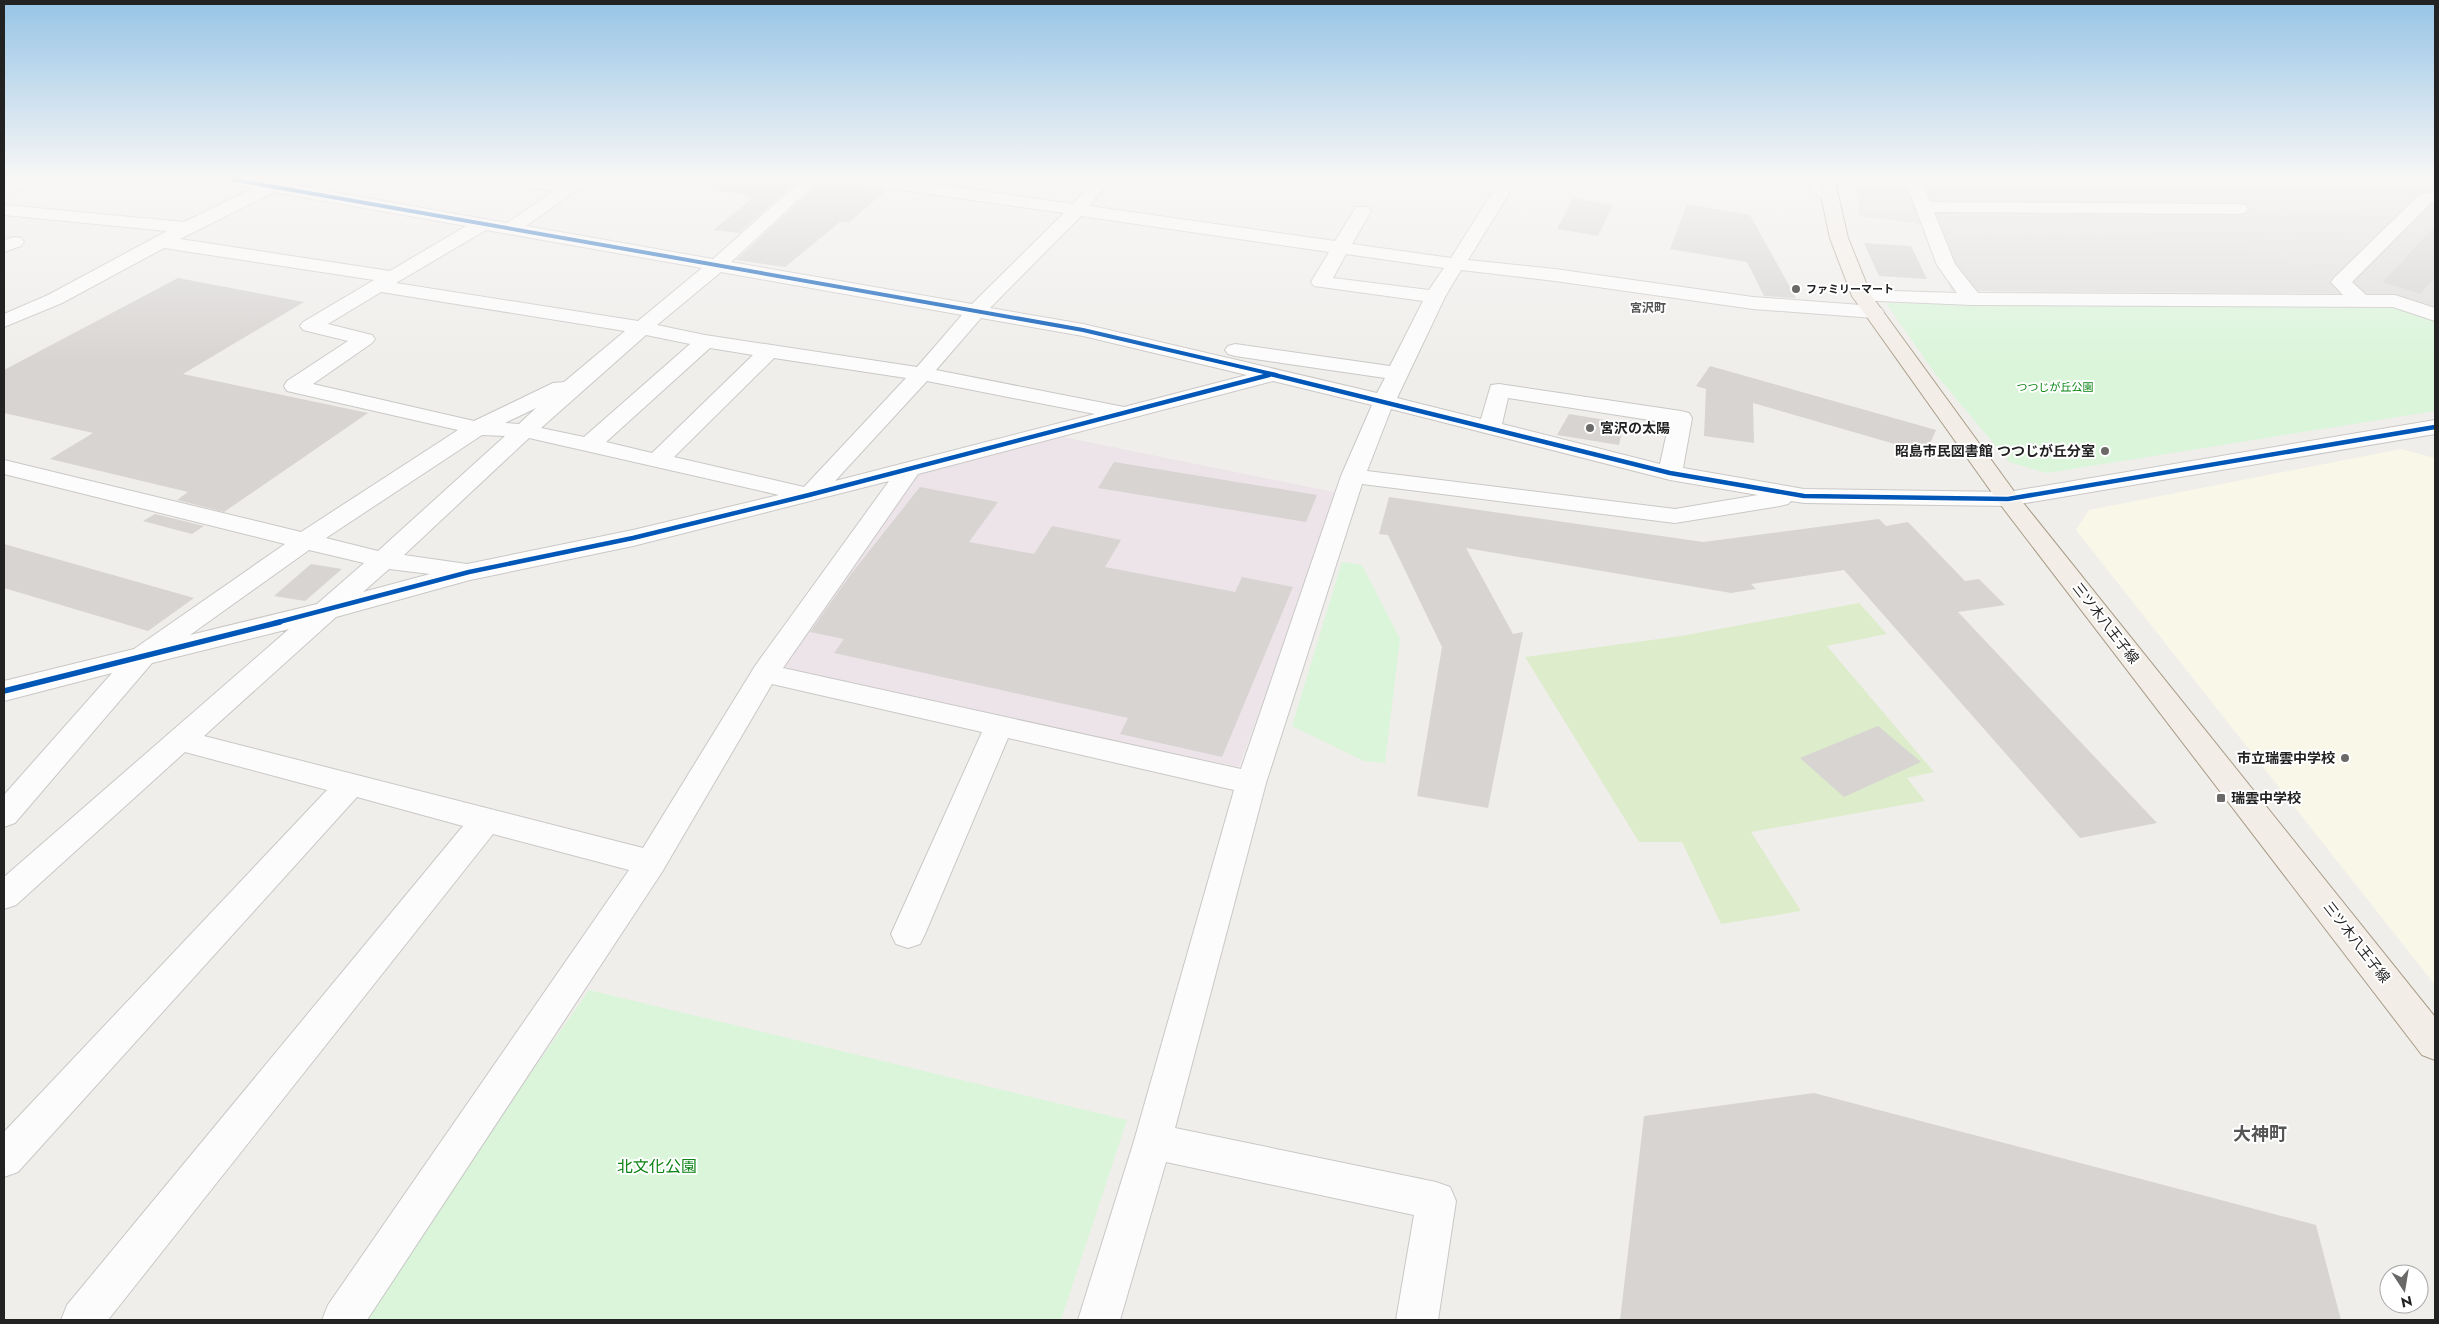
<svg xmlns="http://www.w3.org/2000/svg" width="2439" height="1324" font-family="Jost,'Noto Sans JP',sans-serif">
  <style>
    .residential { fill: #dfdedc }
    .industrial { fill: #ede4e9 }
    .education { fill: #f8f7e8 }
    .grass { fill: #ddeccb }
    .park { fill: #daf5da }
    .parking { fill: #e0dfde }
    .building { fill: #d7d4d2 }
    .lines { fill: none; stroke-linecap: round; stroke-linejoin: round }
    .minor-casing { stroke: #c9c8c7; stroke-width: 2 }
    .major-casing { stroke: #a79c86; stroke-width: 2 }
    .minor { fill: #fdfcfc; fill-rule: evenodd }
    .major { fill: #f3ede7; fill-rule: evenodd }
    .cycleway-far2-casing { stroke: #fff; stroke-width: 5.5 }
    .cycleway-far1-casing { stroke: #fff; stroke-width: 7 }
    .cycleway-casing { stroke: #fff; stroke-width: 9 }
    .cycleway-far2 { stroke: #0057b8; stroke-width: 4 }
    .cycleway-far1 { stroke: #0057b8; stroke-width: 4.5 }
    .cycleway { stroke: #0057b8; stroke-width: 5.5 }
    .poi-dot { fill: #6a6968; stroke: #fff; stroke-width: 2 }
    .labels { text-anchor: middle; stroke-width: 4; stroke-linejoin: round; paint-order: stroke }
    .far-poi-label { font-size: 11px; font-weight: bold; fill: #222; stroke: #fff; text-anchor: start }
    .far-park-label { font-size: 11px; fill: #0c8416; stroke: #fff }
    .far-neighbourhood-label { font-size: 12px; font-weight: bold; fill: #555; stroke: #fff }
    .poi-label { font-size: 14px; font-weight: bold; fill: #222; stroke: #fff; text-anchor: start }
    .street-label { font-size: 14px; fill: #222; stroke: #fff }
    .near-park-label { font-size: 16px; fill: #0c8416; stroke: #fff }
    .near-neighbourhood-label { font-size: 18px; font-weight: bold; fill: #555; stroke: #fff }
  </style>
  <rect width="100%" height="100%" fill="#f0eeeb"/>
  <polygon class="residential" points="1854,177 2435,177 2435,310 2388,294 1952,291 1923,224 1860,216"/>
  <polygon class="industrial" points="1039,432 1339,493 1239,767 772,668 922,461"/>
  <polygon class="education" points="2401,449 2435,458 2435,985 2076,530 2089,510"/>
  <polygon class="grass" points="1859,603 1887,634 1827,646 1934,772 1907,778 1925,801 1751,832 1801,911 1721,924 1682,842 1639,842 1525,657 1681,636"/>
  <g class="park">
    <polygon points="1886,303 2396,308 2435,321 2435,411 2047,473 2009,462 1934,372"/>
    <polygon points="1342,562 1362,565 1400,639 1385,763 1364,761 1292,726"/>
    <polygon points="589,990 1127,1120 1061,1320 358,1320"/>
  </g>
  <g class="parking">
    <polygon points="2373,208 2397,216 2332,278 2251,251 2274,227 2335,246"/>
    <polygon points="1937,212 2126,213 2150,236 1952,237"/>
  </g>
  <g class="building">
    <polygon points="714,177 802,177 739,233 713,230 752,199 746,198 749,196 713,190"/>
    <polygon points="824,179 886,190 849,223 840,222 785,267 736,260"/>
    <polygon points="1573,198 1613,205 1598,236 1557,229"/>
    <polygon points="1687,204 1750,215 1796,298 1764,296 1747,262 1670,249"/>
    <polygon points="2435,226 2435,277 2420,294 2383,282"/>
    <polygon points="1864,243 1911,246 1927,279 1879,276"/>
    <polygon points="178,278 304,302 183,374 368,413 224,512 177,500 188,492 50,459 93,433 4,413 4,370"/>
    <polygon points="1710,366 1936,430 1926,453 1753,403 1754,443 1704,436 1706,389 1696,386"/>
    <polygon points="1569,414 1624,423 1619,445 1557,435"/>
    <polygon points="1114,462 1317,495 1306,522 1098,488"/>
    <polygon points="920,487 998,502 969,542 1034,554 1052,526 1121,540 1105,567 1235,592 1242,577 1293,587 1222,757 1120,734 1128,718 834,653 844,639 810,632 851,574"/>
    <polygon points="1389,497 1703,542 1879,519 1886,526 1908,522 1965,581 1979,579 2005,605 1958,612 2157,823 2080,838 1844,570 1751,584 1756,589 1731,593 1466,548 1513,634 1523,632 1488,808 1417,796 1442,647 1388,535 1379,534"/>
    <polygon points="155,514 204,526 192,534 143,521"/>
    <polygon points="4,544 194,598 148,631 4,588"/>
    <polygon points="311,564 342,569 305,601 274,596"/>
    <polygon points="1878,726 1921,762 1844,797 1800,758"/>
    <polygon points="1814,1093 2316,1225 2341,1320 1620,1320 1644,1116"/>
  </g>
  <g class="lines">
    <g class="minor-casing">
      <g id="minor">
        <polygon points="18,177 41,177 39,181 4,195 4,184"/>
        <path d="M211,177L275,180L282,183L507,223L555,191L497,182L489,177H534L568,182L575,177H595L526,226L713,259L805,177H823L731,262L972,304L1064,213L847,182L839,177H886L1073,204L1096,177H1113L1089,206L1335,241L1356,207H1368L1371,211L1352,244L1451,258L1502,177H1519L1468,260L1555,269L1753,297L1874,306L1881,308L1884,312L1881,316L1874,318L1753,309L1555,281L1461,270L1445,297L1397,398L1481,419L1491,385L1499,384L1681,411L1689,413L1692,418L1683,468L1804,489L2008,492L2435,420V434L2008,506L1804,503L1791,501L1788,504L1780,506L1675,523L1362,484L1266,783L1175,1128L1436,1182L1450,1187L1456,1201L1438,1320H1396L1414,1215L1166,1162L1120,1320H1078L1134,1141L1234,790L1008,738L925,934L920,944L908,948L896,944L891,934L982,732L772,684L662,872L367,1320H322L328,1305L629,870L493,834L108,1320H61L67,1305L463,826L357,797L18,1172L4,1177V1132L327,790L185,752L16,905L4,909V877L289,629L152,663L15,823L4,827V795L112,673L4,701V681L134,649L285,544L4,474V460L301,532L458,430L287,391L284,386L287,381L348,341L303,330L300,326L303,322L374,280L164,248L62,303L4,327V314L48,295L167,231L4,215V205L184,222L254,188L213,181ZM274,192L466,226L390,271L180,239ZM1081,216L1329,252L1311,282L1314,286L1423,301L1390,366L1235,344L1228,346L1225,350L1228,354L1235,356L1385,378L1377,393L1083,324L990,308ZM486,230L702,268L638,321L396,283ZM1346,254L1444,268L1429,290L1333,278ZM721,272L962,315L917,367L705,335L657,325ZM381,292L625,331L564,382L553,383L474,421L313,384L372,343L375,339L372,335L328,324ZM981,318L1083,336L1247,375L1124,407L936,370ZM646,335L690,344L584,437L541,428ZM710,348L753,355L652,453L606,442ZM774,358L906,378L804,487L674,457ZM927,381L1095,414L835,481ZM1273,381L1372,405L1341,476L1241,769L783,668L918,474ZM1508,398L1669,423L1660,464L1502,424ZM536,408L519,424L505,423ZM1391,409L1670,480L1758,495L1675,509L1367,471ZM482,435L505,436L378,551L326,538ZM529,438L779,495L633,530L467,564L404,555ZM889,481L755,666L643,848L204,736L336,617L470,580L633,546ZM309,550L364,563L317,604L190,635ZM389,569L430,574L363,592Z"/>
        <path d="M1803,177H1821L1837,196L1834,200C1820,203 1810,188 1803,177Z"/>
        <polygon points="1904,177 1921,177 1930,202 2239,204 2245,205 2248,209 2245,213 2239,214 1934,212 1955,264 1978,293 2343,295 2331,282 2334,278 2420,194 2435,192 2435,202 2431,203 2352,282 2366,295 2395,295 2435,308 2435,321 2393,307 1972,305 1855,300 1852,296 1855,292 1862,290 1957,293 1937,265"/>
        <polygon points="15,237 21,238 24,242 21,246 4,252 4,240"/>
      </g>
    </g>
    <g class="major-casing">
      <polygon id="major" points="1817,177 1834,177 1848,238 1871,295 2016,494 2435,1017 2435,1060 2422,1055 2000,504 1852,296 1830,238"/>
    </g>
    <use href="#minor" class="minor"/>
    <use href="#major" class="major"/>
    <g class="cycleway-far2-casing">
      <polyline id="cycleway-far2" points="219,177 1083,330 1276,375"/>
    </g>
    <g class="cycleway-far1-casing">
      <g id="cycleway-far1">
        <polyline points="1270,374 1670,473 1804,496 2008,499 2435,427"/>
        <polyline points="275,623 469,572 633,538 809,495 1269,375"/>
      </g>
    </g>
    <g class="cycleway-casing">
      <polyline id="cycleway" points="4,691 280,622"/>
    </g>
    <use href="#cycleway-far2" class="cycleway-far2"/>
    <use href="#cycleway-far1" class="cycleway-far1"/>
    <use href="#cycleway" class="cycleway"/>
  </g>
  <linearGradient id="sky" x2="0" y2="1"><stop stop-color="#97c4e6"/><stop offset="0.49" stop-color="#f8f7f6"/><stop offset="1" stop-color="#f8f7f6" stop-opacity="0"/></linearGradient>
  <rect width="2439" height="363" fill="url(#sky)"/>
  <g class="poi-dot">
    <circle cx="1796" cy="289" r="5"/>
    <circle cx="1590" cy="428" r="5"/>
    <circle cx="2105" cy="451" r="5"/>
    <circle cx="2345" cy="758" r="5"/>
    <rect x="2216" y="793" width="10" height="10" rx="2.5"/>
  </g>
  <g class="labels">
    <g class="far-poi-label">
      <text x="1806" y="293">ファミリーマート</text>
    </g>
    <g class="far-park-label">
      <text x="2055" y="391">つつじが丘公園</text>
    </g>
    <g class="far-neighbourhood-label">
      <text x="1648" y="312">宮沢町</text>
    </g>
    <g class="poi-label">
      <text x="1600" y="433">宮沢の太陽</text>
      <text x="2095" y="456" text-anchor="end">昭島市民図書館 つつじが丘分室</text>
      <text x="2335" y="763" text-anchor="end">市立瑞雲中学校</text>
      <text x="2231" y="803">瑞雲中学校</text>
    </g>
    <g class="street-label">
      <text transform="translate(2106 623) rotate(52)" y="5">三ツ木八王子線</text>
      <text transform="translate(2357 942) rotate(52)" y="5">三ツ木八王子線</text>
    </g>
    <g class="near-park-label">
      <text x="657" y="1172">北文化公園</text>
    </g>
    <g class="near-neighbourhood-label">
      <text x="2260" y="1140">大神町</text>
    </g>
  </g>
  <rect width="2439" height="1324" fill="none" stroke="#222222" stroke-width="10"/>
  <g transform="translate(2404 1289) rotate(168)"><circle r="24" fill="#ffffff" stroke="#a7a7a7"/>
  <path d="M0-4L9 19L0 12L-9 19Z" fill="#6a6968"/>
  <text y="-8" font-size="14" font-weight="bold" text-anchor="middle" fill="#222222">N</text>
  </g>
</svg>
